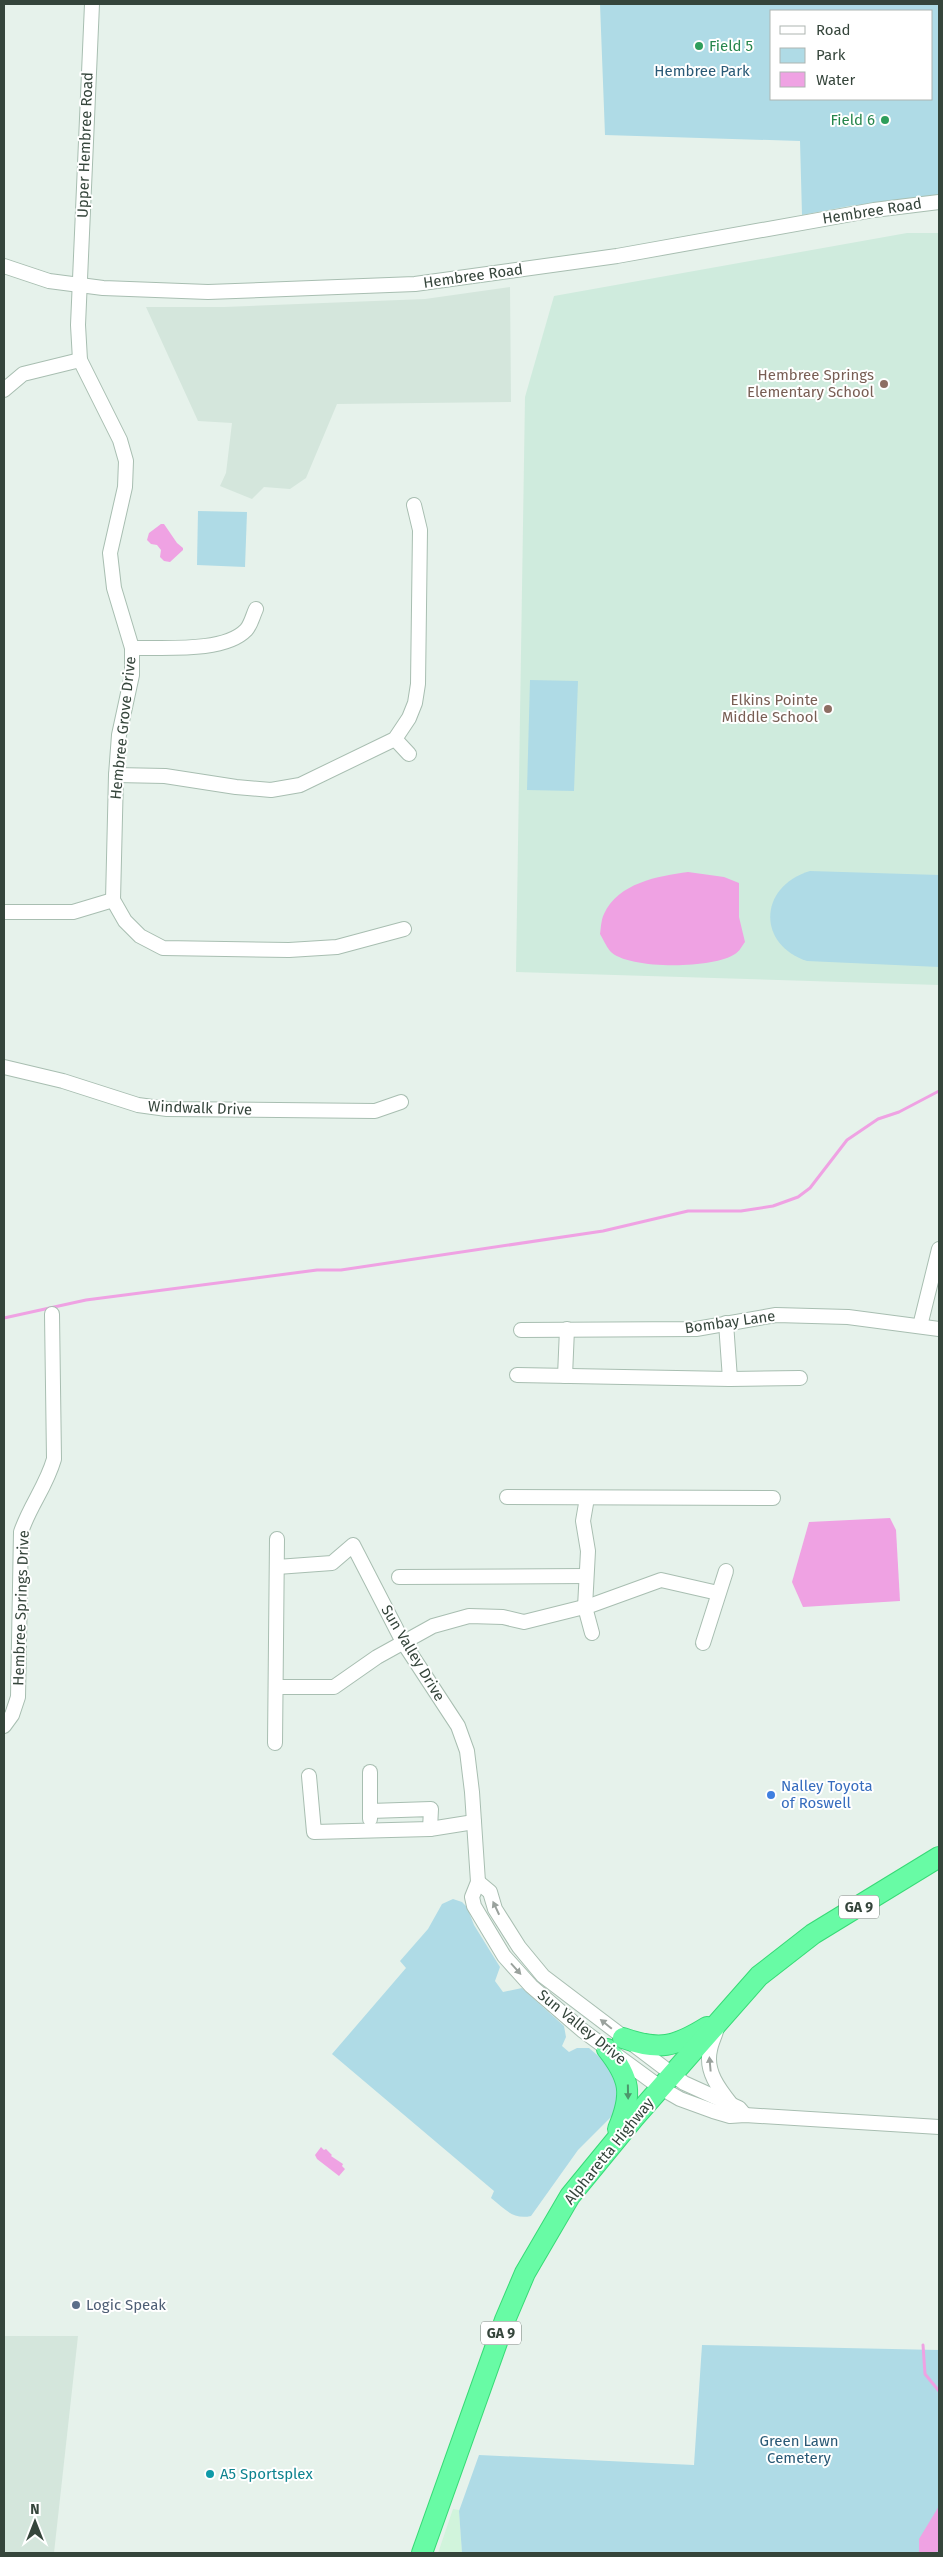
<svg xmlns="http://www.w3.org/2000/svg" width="943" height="2557" font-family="'Fira Sans',sans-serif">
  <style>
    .residential { fill: #d4e6dc }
    .commercial { fill: #d1f4dc }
    .education { fill: #cfebdd }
    .green { fill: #afdbe6; fill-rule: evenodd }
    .water { fill: #efa2e3 }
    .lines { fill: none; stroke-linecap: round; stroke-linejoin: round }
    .stream { stroke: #efa2e3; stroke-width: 3 }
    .minor-casing { stroke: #a8beb1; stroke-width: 16 }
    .highway-casing { stroke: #37da76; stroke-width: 22 }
    .minor { stroke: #fff; stroke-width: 14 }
    .highway { stroke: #68fba5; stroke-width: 20 }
    .oneway { fill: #9aa29d }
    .oneway2 { fill: #4c976b }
    .leisure-dot { fill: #2e9e5b; stroke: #fff; stroke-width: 2 }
    .education-dot { fill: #8d6e63; stroke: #fff; stroke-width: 2 }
    .shop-dot { fill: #3f7fe0; stroke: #fff; stroke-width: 2 }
    .service-dot { fill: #5c6f8a; stroke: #fff; stroke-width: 2 }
    .culture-dot { fill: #0f9aa8; stroke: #fff; stroke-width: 2 }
    .labels { text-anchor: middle; stroke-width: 4; stroke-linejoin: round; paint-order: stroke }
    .shield { fill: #fff; stroke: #727d76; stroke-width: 1 }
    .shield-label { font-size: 14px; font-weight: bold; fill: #35453b }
    .leisure-label { font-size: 15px; fill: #27864d; stroke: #fff; text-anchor: start }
    .park-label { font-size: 15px; fill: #295976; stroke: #fff }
    .street-label { font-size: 15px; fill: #35453b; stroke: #fff }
    .education-label { font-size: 15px; fill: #785e54; stroke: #fff; text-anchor: end }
    .shop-label { font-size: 15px; fill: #366cbe; stroke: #fff; text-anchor: start }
    .service-label { font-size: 15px; fill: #4e5e75; stroke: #fff; text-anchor: start }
    .culture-label { font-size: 15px; fill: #0d838f; stroke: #fff; text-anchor: start }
  </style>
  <rect width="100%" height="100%" fill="#e6f2eb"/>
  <g class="residential">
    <polygon points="510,287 511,402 337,404 306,478 290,489 264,487 252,499 220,486 226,473 232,423 198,421 146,307 224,307 425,299"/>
    <polygon points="4,2336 78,2336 54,2553 4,2553"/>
  </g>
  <polygon class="commercial" points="453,2509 459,2510 462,2553 438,2553"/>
  <polygon class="education" points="907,233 939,233 939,985 516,972 525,397 554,296"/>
  <g class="green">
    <path d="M600,4H939V204L855,205L802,215L800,141L605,135ZM772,11H932V99H772Z"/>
    <polygon points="198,511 247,512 245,567 197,565"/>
    <polygon points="530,680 578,681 574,791 527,790"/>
    <path d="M810,871L939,875V967L807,961C756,944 759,886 810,871Z"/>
    <path d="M453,1899L462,1902L467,1907L474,1925L500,1967L495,1981L503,1992L522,1988L564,2026L566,2037L562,2046L569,2052L577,2048H589L617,2072L623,2105L578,2150L531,2216C513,2220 505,2209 491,2198L494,2191L332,2054L406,1968L400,1961L428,1929L442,1904Z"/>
    <polygon points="702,2345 939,2350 939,2553 462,2553 459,2511 479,2455 694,2465"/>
  </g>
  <g class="water">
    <polygon points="161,524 164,524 177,543 183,548 183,550 170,562 164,561 160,557 161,550 157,545 151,544 147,540 149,533"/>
    <path d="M688,872L724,877L739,883V917L745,942C742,946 739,952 735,954C714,969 627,970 610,951C606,946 603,939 600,934C601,928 601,920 604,914C618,883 658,876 688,872Z"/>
    <polygon points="890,1518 896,1530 900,1601 803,1607 792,1582 809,1522"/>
    <polygon points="321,2147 324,2150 326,2149 332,2155 331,2156 343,2164 342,2166 345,2169 339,2176 317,2159 315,2155"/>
    <polygon points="939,2506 939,2551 932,2553 919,2552 919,2539"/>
  </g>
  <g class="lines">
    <g class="stream">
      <polyline points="4,1318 86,1300 317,1270 341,1270 603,1231 688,1211 741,1211 773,1206 798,1197 810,1188 847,1140 878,1119 899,1112 939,1091"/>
      <polyline points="923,2345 925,2374 939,2391"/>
    </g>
    <g class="minor-casing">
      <g id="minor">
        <polyline points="92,4 78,325 80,360 120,440 126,461 125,487 110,553 114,588 132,648 132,675 119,735 116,775 113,900 125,921 140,936 163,948 289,950 337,947 404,929"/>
        <polyline points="4,266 49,281 103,288 208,292 415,284 617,256 874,210 939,202"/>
        <polyline points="4,390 23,374 80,360"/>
        <path d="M132,648C163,647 224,653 246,630C251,625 253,615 256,609"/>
        <polyline points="395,739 409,754"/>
        <polyline points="116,775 165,776 236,787 271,790 300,785 395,739 409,718 415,703 418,684 420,530 414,505"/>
        <polyline points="4,912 73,912 113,900"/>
        <polyline points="4,1067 63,1081 138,1105 167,1109 375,1111 401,1102"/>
        <polyline points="726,1323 730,1379 800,1378"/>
        <polyline points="920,1326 939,1249"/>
        <polyline points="521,1330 696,1329 776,1315 848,1317 939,1329"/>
        <polyline points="517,1375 730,1379"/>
        <polyline points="565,1376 567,1329"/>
        <polyline points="507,1497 773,1498"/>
        <polyline points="587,1498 583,1521 588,1551 585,1607 592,1633"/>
        <polyline points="277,1567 332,1563 353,1545 403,1642 458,1726 467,1751 472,1792 478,1882 472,1897 474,1906 504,1956 531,1986 582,2030 661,2088 680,2099 713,2111 730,2116 745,2115 939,2127"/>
        <polyline points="399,1577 586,1576"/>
        <polyline points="703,1643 726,1571"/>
        <polyline points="276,1687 334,1687 377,1657 433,1626 469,1616 503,1617 524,1622 592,1605 661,1580 718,1593"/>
        <path d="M4,1726L12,1715L18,1697L21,1532C30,1505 46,1487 54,1459L52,1314"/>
        <polyline points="275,1743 277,1539"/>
        <polyline points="370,1772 370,1819"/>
        <polyline points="309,1776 314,1832 430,1829 474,1822"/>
        <polyline points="370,1811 431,1809 430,1829"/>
        <polyline points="478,1882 490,1892 495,1909 519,1947 543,1976 684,2083 739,2108 745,2115"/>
        <path d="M717,2028C715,2036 711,2043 710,2050C705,2071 719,2089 731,2104"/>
      </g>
    </g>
    <g class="highway-casing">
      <g id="highway">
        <path d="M623,2038C659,2051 675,2047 707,2027"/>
        <path d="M607,2049C630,2078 633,2094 618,2129"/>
        <polyline points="422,2553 505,2320 525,2273 570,2196 634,2118 759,1976 813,1934 939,1857"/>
      </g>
    </g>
    <use href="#minor" class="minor"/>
    <use href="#highway" class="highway"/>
  </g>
  <defs><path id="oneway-solid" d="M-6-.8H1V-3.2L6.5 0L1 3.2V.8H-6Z" transform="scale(1.25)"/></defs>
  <g class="oneway">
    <use href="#oneway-solid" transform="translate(496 1908) rotate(-115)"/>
    <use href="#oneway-solid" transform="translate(516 1969) rotate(48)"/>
    <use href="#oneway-solid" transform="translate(606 2024) rotate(-141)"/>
    <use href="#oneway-solid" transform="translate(710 2064) rotate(-95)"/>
  </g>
  <use class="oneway2" href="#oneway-solid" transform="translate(628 2092) rotate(89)"/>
  <g class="leisure-dot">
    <circle cx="699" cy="46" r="5"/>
    <circle cx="885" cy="120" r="5"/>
  </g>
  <g class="education-dot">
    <circle cx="884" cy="384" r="5"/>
    <circle cx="828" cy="709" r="5"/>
  </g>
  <circle class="shop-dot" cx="771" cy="1795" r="5"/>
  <circle class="service-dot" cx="76" cy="2305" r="5"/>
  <circle class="culture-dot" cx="210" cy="2474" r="5"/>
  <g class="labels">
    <g class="shield">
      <rect x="839" y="1895.5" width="40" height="23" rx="4"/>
      <rect x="481" y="2321.5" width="40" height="23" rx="4"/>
    </g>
    <g class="shield-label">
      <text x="859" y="1912">GA 9</text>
      <text x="501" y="2338">GA 9</text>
    </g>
    <g class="leisure-label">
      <text x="709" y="51">Field 5</text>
      <text x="875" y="125" text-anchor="end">Field 6</text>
    </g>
    <g class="park-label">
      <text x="702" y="76">Hembree Park</text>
      <text x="799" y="2446">Green Lawn<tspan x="799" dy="17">Cemetery</tspan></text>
    </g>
    <g class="street-label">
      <text transform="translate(85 145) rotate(-88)" y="5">Upper Hembree Road</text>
      <text transform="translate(872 211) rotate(-9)" y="5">Hembree Road</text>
      <text transform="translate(473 276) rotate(-8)" y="5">Hembree Road</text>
      <text transform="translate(123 728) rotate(-84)" y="5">Hembree Grove Drive</text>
      <text transform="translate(200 1108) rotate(2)" y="5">Windwalk Drive</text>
      <text transform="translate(730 1322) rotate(-8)" y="5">Bombay Lane</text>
      <text transform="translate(21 1608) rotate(-88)" y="5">Hembree Springs Drive</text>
      <text transform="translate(413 1653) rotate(59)" y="5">Sun Valley Drive</text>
      <text transform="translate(582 2027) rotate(39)" y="5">Sun Valley Drive</text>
      <text transform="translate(609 2151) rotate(-51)" y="5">Alpharetta Highway</text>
    </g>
    <g class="education-label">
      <text x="874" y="380">Hembree Springs<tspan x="874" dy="17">Elementary School</tspan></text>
      <text x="818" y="705">Elkins Pointe<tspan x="818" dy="17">Middle School</tspan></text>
    </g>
    <g class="shop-label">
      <text x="781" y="1791">Nalley Toyota<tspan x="781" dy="17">of Roswell</tspan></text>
    </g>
    <g class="service-label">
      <text x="86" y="2310">Logic Speak</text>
    </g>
    <g class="culture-label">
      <text x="220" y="2479">A5 Sportsplex</text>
    </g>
  </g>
  <rect width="943" height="2557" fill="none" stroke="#35453b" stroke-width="10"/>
  <rect x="770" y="10" width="162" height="90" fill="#ffffff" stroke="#aeb5b1"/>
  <rect x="780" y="26" width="25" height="8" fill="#ffffff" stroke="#aeb5b1"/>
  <text x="816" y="35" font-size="15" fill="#35453b">Road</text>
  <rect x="780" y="48" width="25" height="15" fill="#afdbe6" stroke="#aeb5b1"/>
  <text x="816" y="60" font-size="15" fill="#35453b">Park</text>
  <rect x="780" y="72" width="25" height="15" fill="#efa2e3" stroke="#aeb5b1"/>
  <text x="816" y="85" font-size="15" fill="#35453b">Water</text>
  <g transform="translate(35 2522)" stroke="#ffffff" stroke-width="4" paint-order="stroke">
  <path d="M0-4L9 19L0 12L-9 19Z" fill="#35453b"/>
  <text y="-8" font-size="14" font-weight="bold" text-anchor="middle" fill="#35453b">N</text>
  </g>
</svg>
